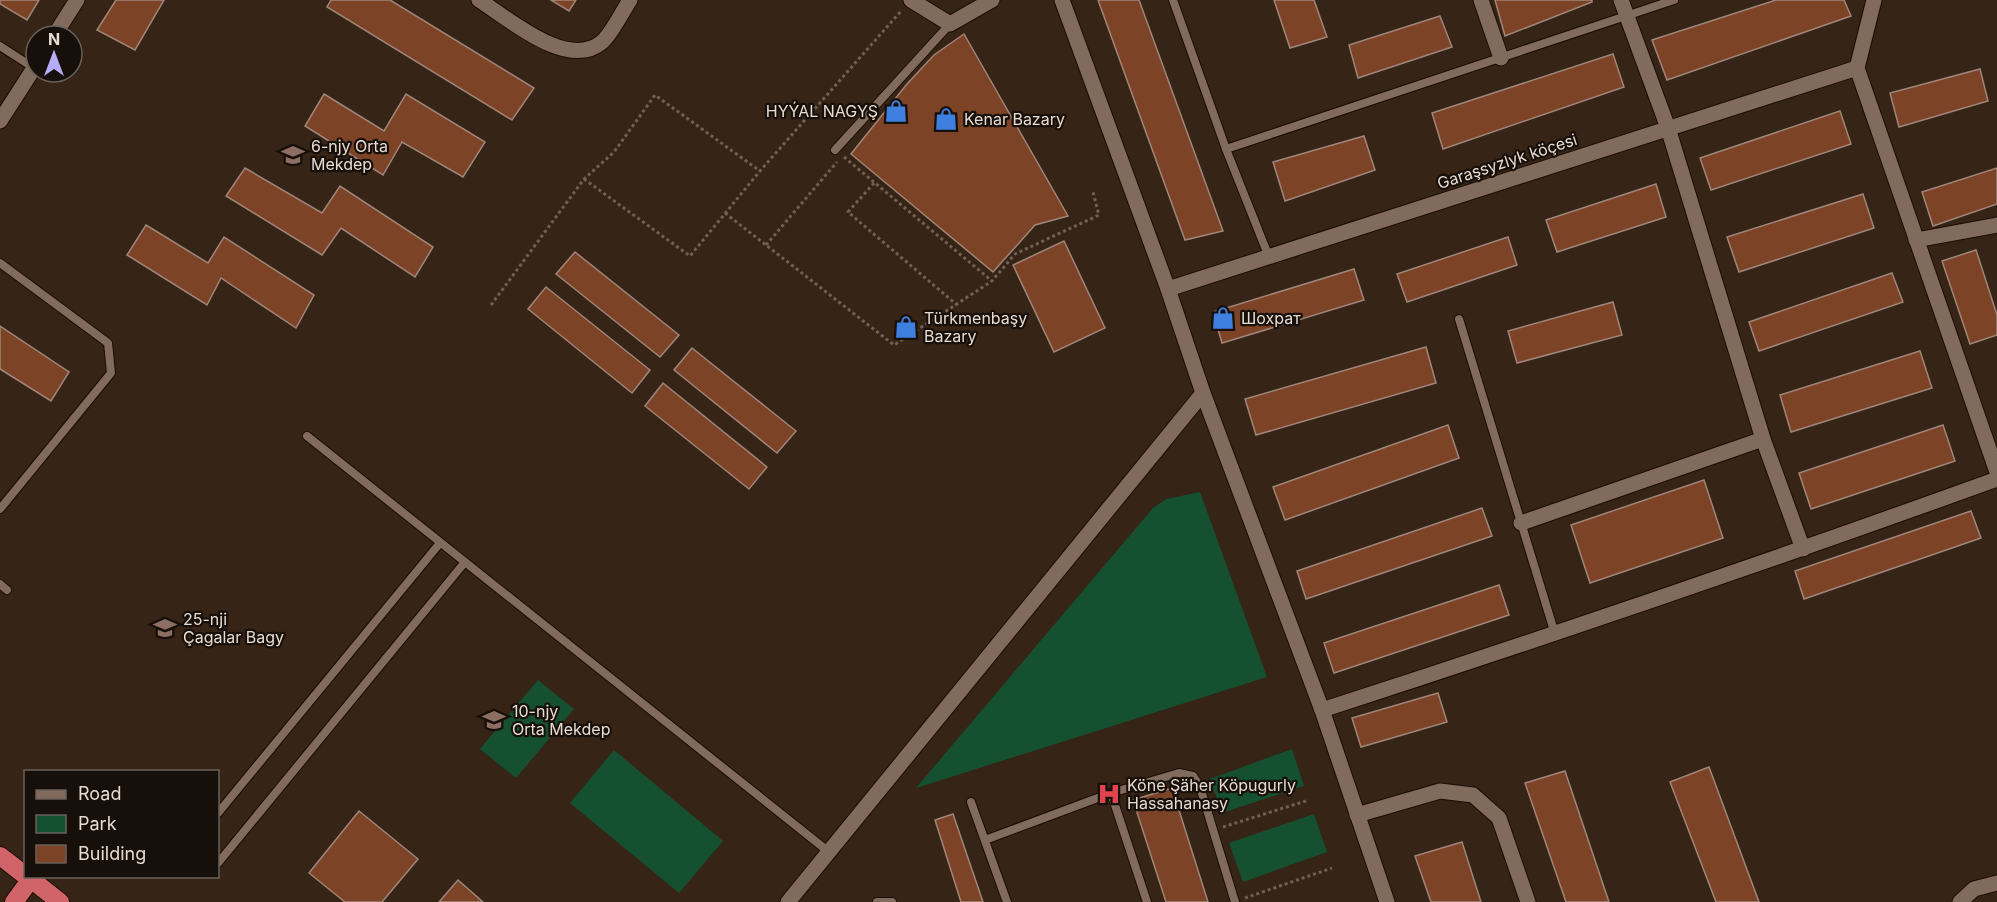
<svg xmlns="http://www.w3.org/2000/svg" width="1997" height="902" font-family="Inter,sans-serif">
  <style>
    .green { fill: #155031 }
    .building { fill: #7d4327; stroke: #9f857a; stroke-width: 1.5 }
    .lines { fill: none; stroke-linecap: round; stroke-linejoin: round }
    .service-casing { stroke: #1d0c02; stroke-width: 10 }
    .minor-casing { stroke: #1d0c02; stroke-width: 17 }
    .trunk-casing { stroke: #1d0c02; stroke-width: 20 }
    .path { stroke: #716155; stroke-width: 3; stroke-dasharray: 3 3; stroke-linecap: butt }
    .service { stroke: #806b5c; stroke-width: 8 }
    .minor { stroke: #806b5c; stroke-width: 15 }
    .trunk { stroke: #d16469; stroke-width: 18 }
    .labels { text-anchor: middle; stroke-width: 4.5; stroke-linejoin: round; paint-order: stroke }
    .poi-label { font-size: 16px; fill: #e7dbd2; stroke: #170f09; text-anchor: start }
    .street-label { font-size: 16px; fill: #e7dbd2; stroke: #170f09 }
  </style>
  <rect width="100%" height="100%" fill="#362417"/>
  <g class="green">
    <polygon points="1200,492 1267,677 916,788 1153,508 1166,499"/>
    <polygon points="538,680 574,709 516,778 480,749"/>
    <polygon points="1292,749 1304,786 1222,813 1210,779"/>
    <polygon points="614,750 723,841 679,893 570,803"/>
    <polygon points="1314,814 1327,852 1243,882 1229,843"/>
  </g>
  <g class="building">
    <polygon points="0,0 39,0 27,20 0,4"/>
    <polygon points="116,0 164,0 135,50 97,30"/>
    <polygon points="331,0 390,0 534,88 512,120 327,7"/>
    <polygon points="551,0 576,0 569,11"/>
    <polygon points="1098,0 1139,0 1223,231 1185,240"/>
    <polygon points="1274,0 1314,0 1327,37 1290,48"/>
    <polygon points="1495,0 1592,0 1592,2 1505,36"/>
    <polygon points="1776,0 1844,0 1851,16 1667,80 1652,40"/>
    <polygon points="1440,16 1452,47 1358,78 1349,45"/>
    <polygon points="964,34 1068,216 1035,225 993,272 851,154 907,84 934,55"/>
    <polygon points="1613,54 1624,87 1443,149 1432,113"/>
    <polygon points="1980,69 1988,101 1899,127 1890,93"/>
    <polygon points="324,94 384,131 406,94 485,142 463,177 402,142 383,175 305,126"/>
    <polygon points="1840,111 1851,144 1711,190 1700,158"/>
    <polygon points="1364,136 1375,170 1285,201 1273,162"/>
    <polygon points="245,168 322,213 340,186 433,247 415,277 341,228 322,255 226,196"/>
    <polygon points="1997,168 1997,204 1933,226 1922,192"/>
    <polygon points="1656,184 1666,217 1557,252 1546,220"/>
    <polygon points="1863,194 1874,228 1739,272 1727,237"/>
    <polygon points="146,225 208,263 224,237 314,295 296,328 221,278 207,305 127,255"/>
    <polygon points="1508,237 1517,265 1407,302 1397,274"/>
    <polygon points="1064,241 1105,328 1054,352 1013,265"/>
    <polygon points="1976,250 1997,315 1997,335 1970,344 1942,261"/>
    <polygon points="575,252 679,335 660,357 556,274"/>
    <polygon points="1354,269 1364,300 1222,343 1213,312"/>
    <polygon points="1892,273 1903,302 1759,351 1749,322"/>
    <polygon points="546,287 650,370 632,393 528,309"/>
    <polygon points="1613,302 1622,335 1517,363 1508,331"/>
    <polygon points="0,326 69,372 51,401 0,369"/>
    <polygon points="1426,347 1436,383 1256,435 1245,399"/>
    <polygon points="692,348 796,431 777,453 674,370"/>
    <polygon points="1920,351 1932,388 1791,432 1780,395"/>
    <polygon points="663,383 767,467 749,489 645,406"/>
    <polygon points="1448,425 1459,458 1285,520 1273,487"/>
    <polygon points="1943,425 1955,461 1811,509 1799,473"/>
    <polygon points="1704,480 1723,538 1590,583 1571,525"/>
    <polygon points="1482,508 1492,536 1306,599 1297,571"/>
    <polygon points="1971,511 1981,538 1804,599 1795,571"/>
    <polygon points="1499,585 1509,615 1334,673 1324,643"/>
    <polygon points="1438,693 1447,722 1361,747 1352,718"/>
    <polygon points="1709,767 1759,902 1716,902 1670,782"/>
    <polygon points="1565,771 1609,902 1566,902 1525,783"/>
    <polygon points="1172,788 1208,902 1166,902 1133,800"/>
    <polygon points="359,811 418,859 382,902 345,902 309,873"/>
    <polygon points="953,814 983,902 961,902 935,820"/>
    <polygon points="1462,842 1481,902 1431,902 1415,856"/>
    <polygon points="458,880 483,902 439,902"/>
  </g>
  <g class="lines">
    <g class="service-casing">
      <g id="service">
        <polyline points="1173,0 1226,149 1269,257"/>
        <polyline points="0,46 34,68"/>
        <polyline points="1226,149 1674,0"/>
        <polyline points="835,150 950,24"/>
        <polyline points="0,263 108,343 111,373 0,509"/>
        <polyline points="1459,319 1555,634"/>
        <polyline points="307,436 829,852"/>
        <polyline points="0,584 7,590"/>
        <polyline points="1111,793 1179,773 1193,776 1200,787 1235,902"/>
        <polyline points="971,802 1007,902"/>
        <polyline points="218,813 440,543"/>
        <polyline points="985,840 1111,793 1147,902"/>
        <polyline points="218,863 465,562"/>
        <polyline points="877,902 892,902"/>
      </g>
    </g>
    <g class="minor-casing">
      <g id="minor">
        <path d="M479,0C509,19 568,71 602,42C612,33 622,12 630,0"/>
        <polyline points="911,0 950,24 992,0"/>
        <polyline points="1062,0 1168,289 1203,393 1322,710 1387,902"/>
        <polyline points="1481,0 1501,58"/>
        <polyline points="1621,0 1668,128 1763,439 1803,549"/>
        <polyline points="1874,0 1857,68 1997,472"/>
        <polyline points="54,36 77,0"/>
        <polyline points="0,121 36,65"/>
        <polyline points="1916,240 1997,225"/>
        <polyline points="1168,289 1857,68"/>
        <polyline points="1521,523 1763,439"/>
        <path d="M1322,710C1548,637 1773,560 1997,479"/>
        <polyline points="1357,815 1440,791 1473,795 1499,818 1528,902"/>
        <polyline points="788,902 1203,393"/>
        <polyline points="1960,902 1974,889 1997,883"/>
      </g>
    </g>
    <g class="trunk-casing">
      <g id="trunk">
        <polyline points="0,856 26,876"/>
        <polyline points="27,876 60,902"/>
        <polyline points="14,902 31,879"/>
      </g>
    </g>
    <g class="path">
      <polyline points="844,157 992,281"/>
      <polyline points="584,179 690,256 760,171 902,10"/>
      <polyline points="874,183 848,212 957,305"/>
      <polyline points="725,213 894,345 992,281 1015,254 1099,215 1093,192"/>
      <polyline points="766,245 837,162"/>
      <polyline points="491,305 584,179 614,152 655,95 760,171"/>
      <polyline points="1223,827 1309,800"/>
      <polyline points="1245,898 1332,868"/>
    </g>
    <use href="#service" class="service"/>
    <use href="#minor" class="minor"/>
    <use href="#trunk" class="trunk"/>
  </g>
  <defs>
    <g id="shop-bare" transform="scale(1.8)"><path d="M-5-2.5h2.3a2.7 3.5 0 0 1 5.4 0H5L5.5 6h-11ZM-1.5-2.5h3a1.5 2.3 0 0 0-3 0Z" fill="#3f7fe0" stroke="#170f09" stroke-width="2.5" paint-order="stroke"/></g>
    <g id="school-bare" transform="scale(1.8)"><path d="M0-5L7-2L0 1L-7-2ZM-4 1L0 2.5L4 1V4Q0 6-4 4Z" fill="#8d6e63" stroke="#170f09" stroke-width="2.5" paint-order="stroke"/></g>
    <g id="hospital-bare" transform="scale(1.8)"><path d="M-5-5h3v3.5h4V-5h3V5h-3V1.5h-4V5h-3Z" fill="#e0444e" stroke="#170f09" stroke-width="2.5" paint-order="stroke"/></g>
  </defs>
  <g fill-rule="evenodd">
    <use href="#shop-bare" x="896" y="111"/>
    <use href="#shop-bare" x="946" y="119"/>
    <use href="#school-bare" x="293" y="155"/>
    <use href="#shop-bare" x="1223" y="318"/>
    <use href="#shop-bare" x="906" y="327"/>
    <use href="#school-bare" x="165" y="628"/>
    <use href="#school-bare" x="494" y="720"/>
    <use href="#hospital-bare" x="1109" y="794"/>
  </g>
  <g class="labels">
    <g class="poi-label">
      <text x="878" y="117" text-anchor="end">HYÝAL NAGYŞ</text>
      <text x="964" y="125">Kenar Bazary</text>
      <text x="311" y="152">6-njy Orta<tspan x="311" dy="18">Mekdep</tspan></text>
      <text x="924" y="324">Türkmenbaşy<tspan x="924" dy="18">Bazary</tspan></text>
      <text x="1241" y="324">Шохрат</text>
      <text x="183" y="625">25-nji<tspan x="183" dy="18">Çagalar Bagy</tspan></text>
      <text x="512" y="717">10-njy<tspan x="512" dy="18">Orta Mekdep</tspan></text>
      <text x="1127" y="791">Köne Şäher Köpugurly<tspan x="1127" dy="18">Hassahanasy</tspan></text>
    </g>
    <g class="street-label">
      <text transform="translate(1507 161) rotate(-18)" y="6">Garaşsyzlyk köçesi</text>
    </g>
  </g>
  <rect x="24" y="770" width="195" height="108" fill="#170f09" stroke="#6a6159" stroke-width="1.5"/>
  <rect x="36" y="790" width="30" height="9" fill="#806b5c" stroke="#6a6159" stroke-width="1.5"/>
  <text x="78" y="800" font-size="18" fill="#e7dbd2">Road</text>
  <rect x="36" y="815" width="30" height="18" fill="#155031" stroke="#6a6159" stroke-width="1.5"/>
  <text x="78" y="830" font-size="18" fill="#e7dbd2">Park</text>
  <rect x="36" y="845" width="30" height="18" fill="#7d4327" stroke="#6a6159" stroke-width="1.5"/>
  <text x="78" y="860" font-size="18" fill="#e7dbd2">Building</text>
  <g transform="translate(54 54)"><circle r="28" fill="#170f09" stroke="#6a6159" stroke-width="1.5"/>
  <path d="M0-4.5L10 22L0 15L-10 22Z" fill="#b5acf9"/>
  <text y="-9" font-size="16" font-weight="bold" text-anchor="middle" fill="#e7dbd2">N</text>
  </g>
</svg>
